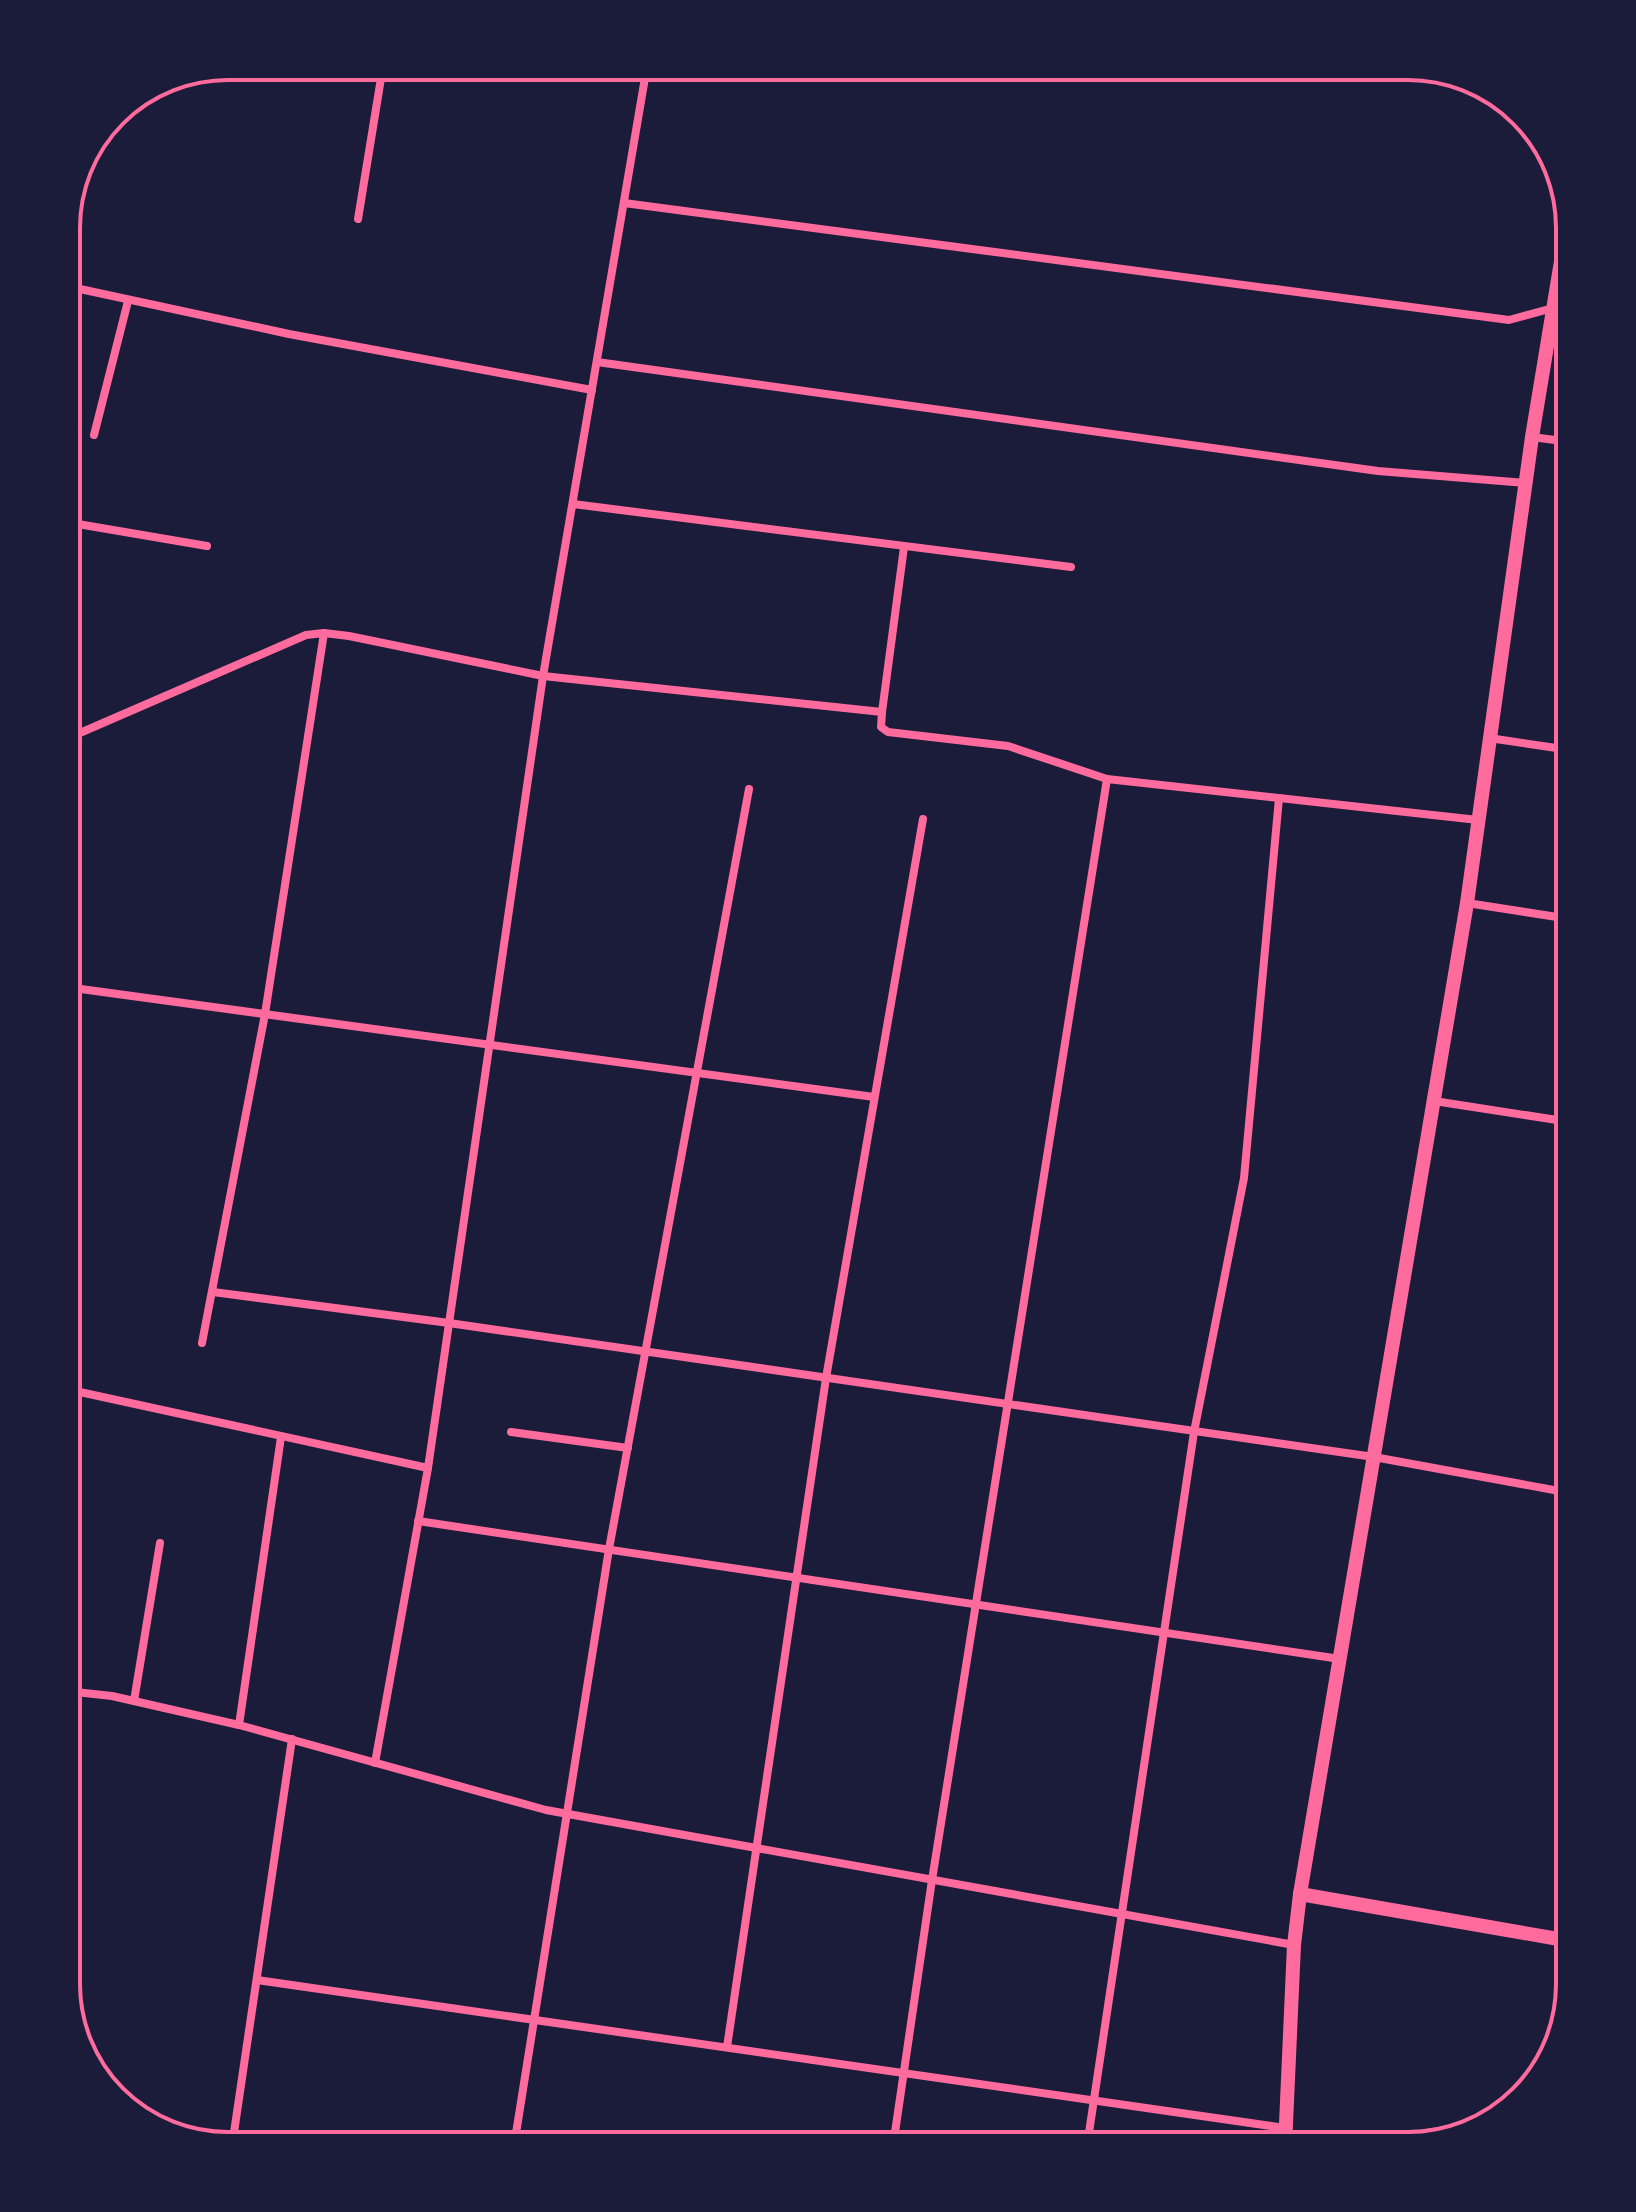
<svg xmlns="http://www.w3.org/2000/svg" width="1636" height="2212" font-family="'PT Sans Narrow',sans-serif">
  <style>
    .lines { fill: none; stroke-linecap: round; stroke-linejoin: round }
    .minor { stroke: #ff6b9d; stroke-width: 8 }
    .tertiary { stroke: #ff6b9d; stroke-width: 14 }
    .rim { fill: none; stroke: #ff6b9d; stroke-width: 4 }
  </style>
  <rect width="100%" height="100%" fill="#1b1b3a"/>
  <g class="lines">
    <g class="minor">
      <polyline points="800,66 826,70"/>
      <polyline points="624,203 1509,320 1553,308"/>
      <polyline points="358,219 383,66"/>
      <polyline points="66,286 289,334 592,390"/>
      <polyline points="597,362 1378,471 1526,483"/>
      <polyline points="94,435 128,301"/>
      <polyline points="1532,437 1570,442"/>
      <polyline points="573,504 1071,567"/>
      <polyline points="66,522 207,546"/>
      <polyline points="882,712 904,547"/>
      <polyline points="1489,738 1570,750"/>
      <polyline points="66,739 306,635 324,633 349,636 543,676 882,712 881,727 888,732 1008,746 1107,779 1478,820"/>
      <polyline points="1467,903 1570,919"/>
      <polyline points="66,987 874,1097"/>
      <polyline points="1434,1101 1570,1122"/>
      <polyline points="213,1292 449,1323 1374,1457 1570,1493"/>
      <polyline points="202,1343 265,1014 324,633"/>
      <polyline points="66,1389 428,1468"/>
      <polyline points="511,1432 628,1448"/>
      <polyline points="418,1521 1340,1659"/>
      <polyline points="66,1691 112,1696 239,1725 546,1810 1294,1945"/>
      <polyline points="134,1701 160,1543"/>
      <polyline points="239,1725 281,1437"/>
      <polyline points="375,1763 428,1468 543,676 647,66"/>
      <polyline points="257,1980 1285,2128"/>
      <polyline points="727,2047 826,1378 923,819"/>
      <polyline points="232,2146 292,1739"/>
      <polyline points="514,2146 609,1549 749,789"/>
      <polyline points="893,2146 932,1880 1107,779"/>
      <polyline points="1087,2146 1194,1432 1244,1178 1279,798"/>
    </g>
    <g class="tertiary">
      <polyline points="1300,1894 1570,1941"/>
      <polyline points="1285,2146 1294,1945 1300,1894 1467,903 1532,437 1568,219"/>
    </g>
  </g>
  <path d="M0 0H1636V2212H0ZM228 80H1408A148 148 0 0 1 1556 228V1984A148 148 0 0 1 1408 2132H228A148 148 0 0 1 80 1984V228A148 148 0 0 1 228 80Z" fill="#1b1b3a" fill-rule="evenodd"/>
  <path class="rim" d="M228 80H1408A148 148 0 0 1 1556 228V1984A148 148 0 0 1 1408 2132H228A148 148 0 0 1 80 1984V228A148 148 0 0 1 228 80Z"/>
</svg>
